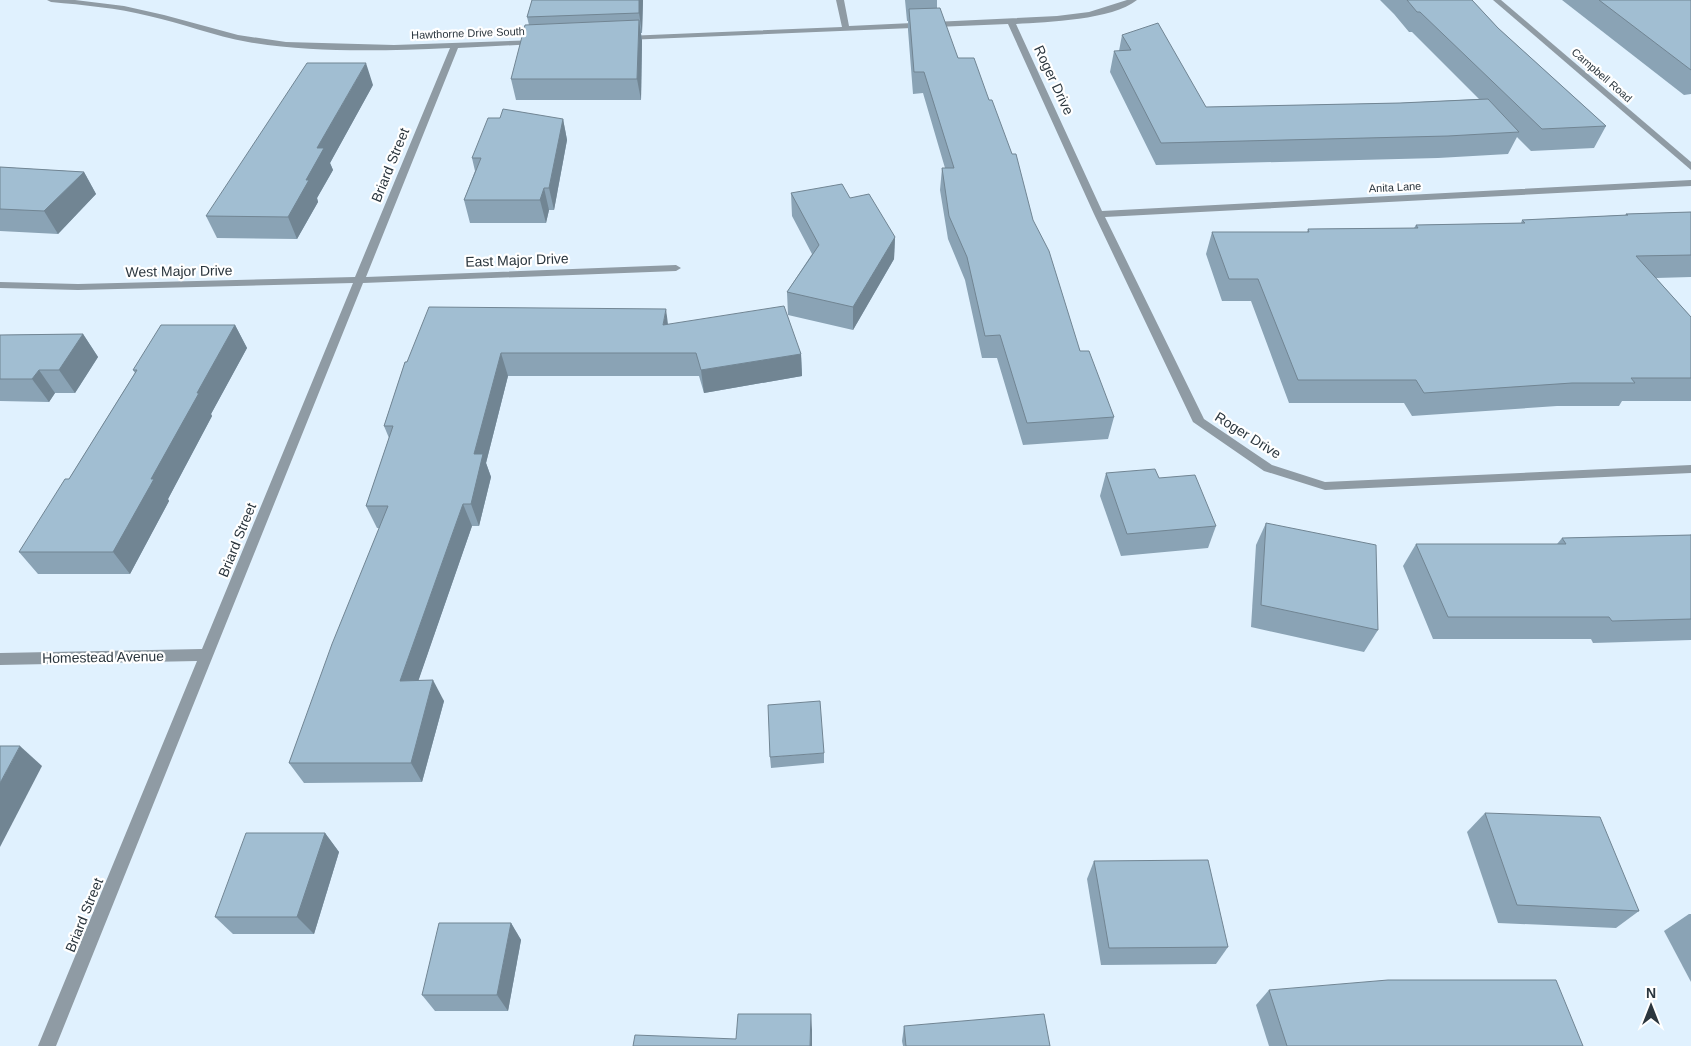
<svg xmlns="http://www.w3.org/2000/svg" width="1691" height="1046" font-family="Arial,sans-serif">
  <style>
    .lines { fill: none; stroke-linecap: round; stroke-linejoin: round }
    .street { fill: #8f9ba4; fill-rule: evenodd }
    .wall { fill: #8aa3b5 }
    .shaded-wall { fill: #718593 }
    .building { fill: #a1bed2; stroke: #718593 }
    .labels { text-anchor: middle; stroke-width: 4.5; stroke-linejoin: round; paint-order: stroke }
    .far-street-label { font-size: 11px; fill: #2b363e; stroke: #fff }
    .street-label { font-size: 14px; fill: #2b363e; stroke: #fff }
  </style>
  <rect width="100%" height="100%" fill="#e0f1fe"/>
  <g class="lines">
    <g class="street">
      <path d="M47,0H75L124,6L164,15L238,35L286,42L394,45L539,40V44H536L458,48L366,277L676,265L681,268L676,271L363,283L56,1046H38L197,661L0,665V653L202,649L353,283L78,290L0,288V282L78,284L355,277L450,48C383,51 314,53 248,42C214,36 182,23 149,16C117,8 84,5 51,2Z"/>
      <path d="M836,0H844L849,26L1057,16L1089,12L1127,0H1137C1112,20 1048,22 1016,24L1102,211L1691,180V186L1105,217L1204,419L1272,465L1325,482L1691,465V473L1325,490L1264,471L1193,422L1094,214L1008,24L626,40L622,38L626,36L842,27Z"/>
      <polygon points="1493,0 1501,0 1691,162 1691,170"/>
    </g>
  </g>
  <g class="wall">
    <polygon points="532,0 643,0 642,33 641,33 642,41 641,100 516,100 511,79 529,25 527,17"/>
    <polygon points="905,0 937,0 937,8 958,58 989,100 1080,351 1114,417 1108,439 1023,445 997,358 982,358 965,280 948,239 940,190 942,168 945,168 923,93 913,94 908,30 908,21 907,21"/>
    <polygon points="1380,0 1472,0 1498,28 1606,126 1594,148 1531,151 1517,137 1508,154 1438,158 1156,165 1110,72 1114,51 1119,51 1122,35 1206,107 1400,103 1479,99 1412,32 1409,32 1394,14"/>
    <polygon points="1562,0 1691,0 1691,94 1684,95"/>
    <polygon points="373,85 330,163 333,170 317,198 318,202 297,239 217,238 206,216"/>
    <polygon points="563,119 567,140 554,210 549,210 546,223 470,223 464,200 475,171 472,158"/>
    <polygon points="0,167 84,172 96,194 58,234 0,231"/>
    <polygon points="791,193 850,198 895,237 894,259 853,330 788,315 787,292 812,254 792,216"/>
    <polygon points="1691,212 1691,277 1656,278 1691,317 1691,401 1622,401 1619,406 1557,406 1412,416 1404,403 1289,403 1251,301 1222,301 1206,254 1212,232 1307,232 1308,229 1414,228 1416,225 1521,223 1522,220 1625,215 1626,214"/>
    <polygon points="668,324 801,354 802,376 704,393 699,376 508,376 486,463 491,477 479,526 472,526 418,681 444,701 422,782 304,783 289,763 379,528 377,528 366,506 389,438 384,426 405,362"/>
    <polygon points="235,325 247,348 211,414 212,416 168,499 169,501 130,574 38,574 19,552 69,479 135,373 133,370"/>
    <polygon points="83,334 98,357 75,393 55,393 49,402 0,401 0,335"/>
    <polygon points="1106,473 1159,478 1216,526 1208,548 1121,556 1100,496"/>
    <polygon points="1266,523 1378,630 1364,652 1251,627 1256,545"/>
    <polygon points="1691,534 1691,640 1593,643 1591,639 1433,639 1403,566 1416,544 1557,544 1562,538 1690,535"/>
    <polygon points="824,753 824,763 771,768 770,757"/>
    <polygon points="1485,813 1639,911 1616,928 1498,923 1467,832"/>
    <polygon points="325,833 339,852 314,934 233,934 215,917"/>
    <polygon points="1094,861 1228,947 1216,964 1101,965 1087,879"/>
    <polygon points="1689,914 1691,914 1691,982 1664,931"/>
    <polygon points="511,923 521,940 508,1011 435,1011 422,995"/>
    <polygon points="1269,990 1583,1046 1269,1046 1256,1005"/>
    <polygon points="904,1026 1050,1046 903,1046 902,1041"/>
  </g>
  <g class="shaded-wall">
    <polygon points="639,0 643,0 642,33 639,13"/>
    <polygon points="639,20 642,41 641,100 637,79"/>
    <polygon points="366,63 373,85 330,163 333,170 317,198 318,202 297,239 288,217 306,180 317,148"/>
    <polygon points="563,119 567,140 554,210 549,188"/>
    <polygon points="84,172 96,194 58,234 44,211"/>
    <polygon points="544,188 549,210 546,223 540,200"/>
    <polygon points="895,237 894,259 853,330 853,307"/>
    <polygon points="666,309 669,332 663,325"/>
    <polygon points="235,325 247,348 211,414 212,416 168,499 169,501 130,574 113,552 151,479 197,393"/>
    <polygon points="83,334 98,357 75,393 59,370"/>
    <polygon points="501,353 508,376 486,463 491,477 479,526 471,504 474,454"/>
    <polygon points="801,354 802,376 704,393 701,370"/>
    <polygon points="39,370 55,393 49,402 32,379"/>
    <polygon points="463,504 472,526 411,702 400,681"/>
    <polygon points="433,680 444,701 422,782 411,763"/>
    <polygon points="20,746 42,766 0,847 0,783"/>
    <polygon points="325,833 339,852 314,934 297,917"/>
    <polygon points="511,923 521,940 508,1011 497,995"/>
    <polygon points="811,1014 812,1030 812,1046 810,1046"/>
  </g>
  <g class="building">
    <polygon points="532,0 639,0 639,13 527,17"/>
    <polygon points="1407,0 1472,0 1498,28 1606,126 1542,129 1420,12 1417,12"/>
    <polygon points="1599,0 1691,0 1691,70"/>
    <polygon points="940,8 958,58 974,58 989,100 992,100 1012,154 1016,154 1033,220 1049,251 1080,351 1089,351 1114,417 1027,423 1000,335 985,336 967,257 949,216 942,168 954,168 924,72 914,72 909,9"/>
    <polygon points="639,20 637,79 511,79 525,25"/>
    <polygon points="1158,23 1206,107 1400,103 1488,99 1519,132 1448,136 1161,143 1114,51 1131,50 1122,35"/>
    <polygon points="307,63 366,63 317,148 324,148 306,180 309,180 288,217 206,216"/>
    <polygon points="503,109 563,119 549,188 544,188 540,200 464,200 481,158 472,158 488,118 500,118"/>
    <polygon points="0,167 84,172 44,211 0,209"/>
    <polygon points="842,184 850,198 869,194 895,237 853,307 787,292 819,245 791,193"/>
    <polygon points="1691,212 1691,255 1636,256 1691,317 1691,378 1631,378 1635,383 1572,383 1424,393 1416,380 1298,380 1258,279 1229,279 1212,232 1309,232 1308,229 1418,228 1416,225 1525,223 1522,220 1628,215 1626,214"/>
    <polygon points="784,306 801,354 701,370 696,353 501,353 474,454 483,454 471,504 463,504 400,681 433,680 411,763 289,763 332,644 388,506 366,506 393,426 384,426 405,362 407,362 429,307 666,309 663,325"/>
    <polygon points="161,325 235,325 197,393 199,393 151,479 154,479 113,552 19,552 65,479 69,479 137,370 133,370"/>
    <polygon points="83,334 59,370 39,370 32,379 0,379 0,335"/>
    <polygon points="1155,469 1159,478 1195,475 1216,526 1127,534 1106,473"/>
    <polygon points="1266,523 1376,545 1378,630 1261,605"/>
    <polygon points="1691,535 1691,619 1612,621 1609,617 1448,617 1416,544 1566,544 1562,538"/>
    <polygon points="820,701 824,753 770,757 768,705"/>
    <polygon points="0,746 20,746 0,783"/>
    <polygon points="1485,813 1600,817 1639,911 1517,905"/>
    <polygon points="246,833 325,833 297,917 215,917"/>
    <polygon points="1208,860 1228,947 1109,948 1094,861"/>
    <polygon points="439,923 511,923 497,995 422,995"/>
    <polygon points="1388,980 1556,980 1583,1046 1287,1046 1269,990"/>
    <polygon points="738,1014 811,1014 810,1046 633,1046 635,1035 736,1039"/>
    <polygon points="1044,1014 1050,1046 906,1046 904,1026"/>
  </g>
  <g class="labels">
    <g class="far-street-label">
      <text transform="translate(468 33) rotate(-2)" y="4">Hawthorne Drive South</text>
      <text transform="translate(1602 75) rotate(41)" y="4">Campbell Road</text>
      <text transform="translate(1395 187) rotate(-3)" y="4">Anita Lane</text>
    </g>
    <g class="street-label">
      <text transform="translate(1054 80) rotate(65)" y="5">Roger Drive</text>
      <text transform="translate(390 165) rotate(-68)" y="5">Briard Street</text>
      <text transform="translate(517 260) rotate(-2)" y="5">East Major Drive</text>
      <text transform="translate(179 271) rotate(-1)" y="5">West Major Drive</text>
      <text transform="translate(1248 435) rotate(32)" y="5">Roger Drive</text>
      <text transform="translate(237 540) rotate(-68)" y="5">Briard Street</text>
      <text transform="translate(103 657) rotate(-1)" y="5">Homestead Avenue</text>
      <text transform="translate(84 915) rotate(-68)" y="5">Briard Street</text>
    </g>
  </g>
  <g transform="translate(1651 1006)" stroke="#ffffff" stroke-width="4" paint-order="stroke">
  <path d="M0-4L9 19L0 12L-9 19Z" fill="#2b363e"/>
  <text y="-8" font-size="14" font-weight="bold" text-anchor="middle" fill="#2b363e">N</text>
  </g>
</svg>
